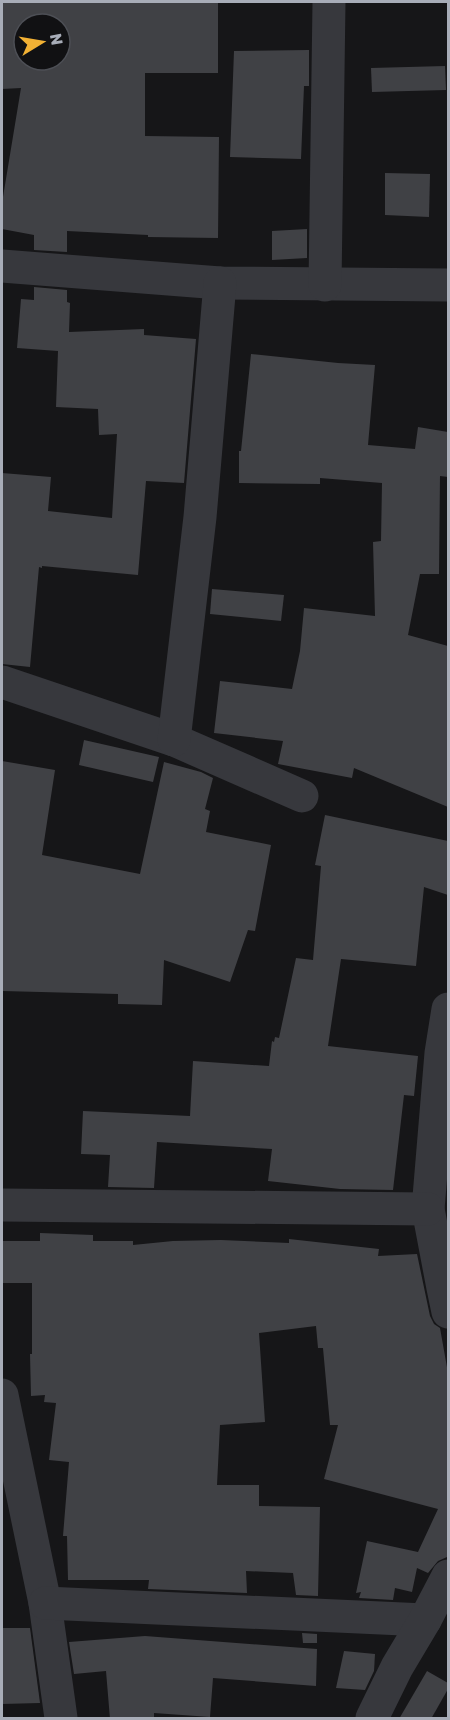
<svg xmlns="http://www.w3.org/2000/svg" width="450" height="1720" font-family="Rubik,sans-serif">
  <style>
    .building { fill: #404145; fill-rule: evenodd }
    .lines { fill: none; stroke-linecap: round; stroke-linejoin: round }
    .minor { stroke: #37383d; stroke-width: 33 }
  </style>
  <rect width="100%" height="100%" fill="#161618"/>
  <g class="building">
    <path d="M2,2H218V73H145V136L219,137L218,238L148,237V235L67,231V252L34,250V235L2,229V203L21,88L2,89ZM24,24H60V60H24Z"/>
    <polygon points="309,50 309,86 304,86 301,159 230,157 234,51"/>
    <polygon points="445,66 446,90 372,92 371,68"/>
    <polygon points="385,173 430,174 429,217 385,215"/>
    <polygon points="307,229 307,258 272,260 272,231"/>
    <polygon points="34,287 67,290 67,302 70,303 69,332 144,329 144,335 196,339 184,483 146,481 138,575 42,566 42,568 39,567 30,667 2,664 2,473 51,477 48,511 112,518 117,434 99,435 98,409 56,407 58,351 17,348 21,299 34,300"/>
    <polygon points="251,354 338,363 375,365 368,445 415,449 418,427 448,432 448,477 440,476 439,574 420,574 408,635 448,646 448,807 354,768 352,778 278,764 283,741 214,733 220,681 292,689 300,651 304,608 375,616 373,542 381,541 382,483 320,478 320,484 239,483 239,451 241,451"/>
    <polygon points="212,589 284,595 281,621 210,614"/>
    <polygon points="84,740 159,757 153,782 79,765"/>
    <polygon points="2,761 55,770 42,855 140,874 164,762 201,772 213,778 205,809 210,811 206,832 271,845 255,931 248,930 230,982 164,960 162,1005 118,1004 118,994 2,991"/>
    <polygon points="325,815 448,841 448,895 424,887 416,966 341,959 328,1046 418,1056 414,1096 404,1095 393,1190 340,1189 268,1181 272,1149 157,1142 154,1188 108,1187 110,1155 81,1154 83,1111 190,1116 193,1061 269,1066 272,1041 274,1042 275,1037 279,1038 296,958 313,960 321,866 315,865"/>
    <polygon points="40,1233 93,1235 93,1241 133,1241 133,1245 173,1241 221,1240 289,1243 289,1239 379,1249 378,1256 417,1254 430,1316 434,1324 440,1328 448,1373 448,1554 447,1557 438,1561 428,1573 417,1568 412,1592 395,1588 393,1600 359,1598 361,1592 356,1593 367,1541 418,1552 438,1509 324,1479 338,1425 330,1425 323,1348 318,1348 316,1326 259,1333 265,1422 220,1425 217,1485 259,1485 259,1506 320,1507 318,1596 296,1595 293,1573 246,1571 247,1593 148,1589 149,1580 68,1580 67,1536 63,1536 69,1462 49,1460 56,1403 44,1402 45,1395 31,1396 30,1354 32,1354 32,1283 2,1283 2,1241 40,1241"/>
    <polygon points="2,1628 30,1628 40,1703 2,1704"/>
    <polygon points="302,1633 317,1634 317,1643 303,1643"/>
    <polygon points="145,1636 317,1649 316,1686 213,1678 210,1717 154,1713 154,1719 110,1719 106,1671 74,1674 69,1642"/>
    <polygon points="344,1651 375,1654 374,1671 365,1690 336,1688"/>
    <polygon points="427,1671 448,1683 448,1689 431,1719 399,1719"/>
  </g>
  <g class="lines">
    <g class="minor">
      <polyline points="2,266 220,283 448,285"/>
      <polyline points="325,285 329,2"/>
      <polyline points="2,682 174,740 302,796"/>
      <polyline points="174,740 200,517 220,283"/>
      <polyline points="448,1009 441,1053 428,1209 443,1288 448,1312"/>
      <polyline points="2,1205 428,1209"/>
      <polyline points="2,1395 45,1603 61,1718"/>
      <polyline points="45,1603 425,1620"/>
      <polyline points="372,1718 397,1667 425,1620 448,1576"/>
    </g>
  </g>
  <rect width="450" height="1720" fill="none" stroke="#a8adb8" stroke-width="6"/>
  <g transform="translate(42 42) rotate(79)"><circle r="28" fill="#111113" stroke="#4d4f55" stroke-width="1.5"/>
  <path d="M0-4.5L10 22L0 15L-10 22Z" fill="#f2b134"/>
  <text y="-9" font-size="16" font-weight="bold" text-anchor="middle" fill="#a8adb8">N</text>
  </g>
</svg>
